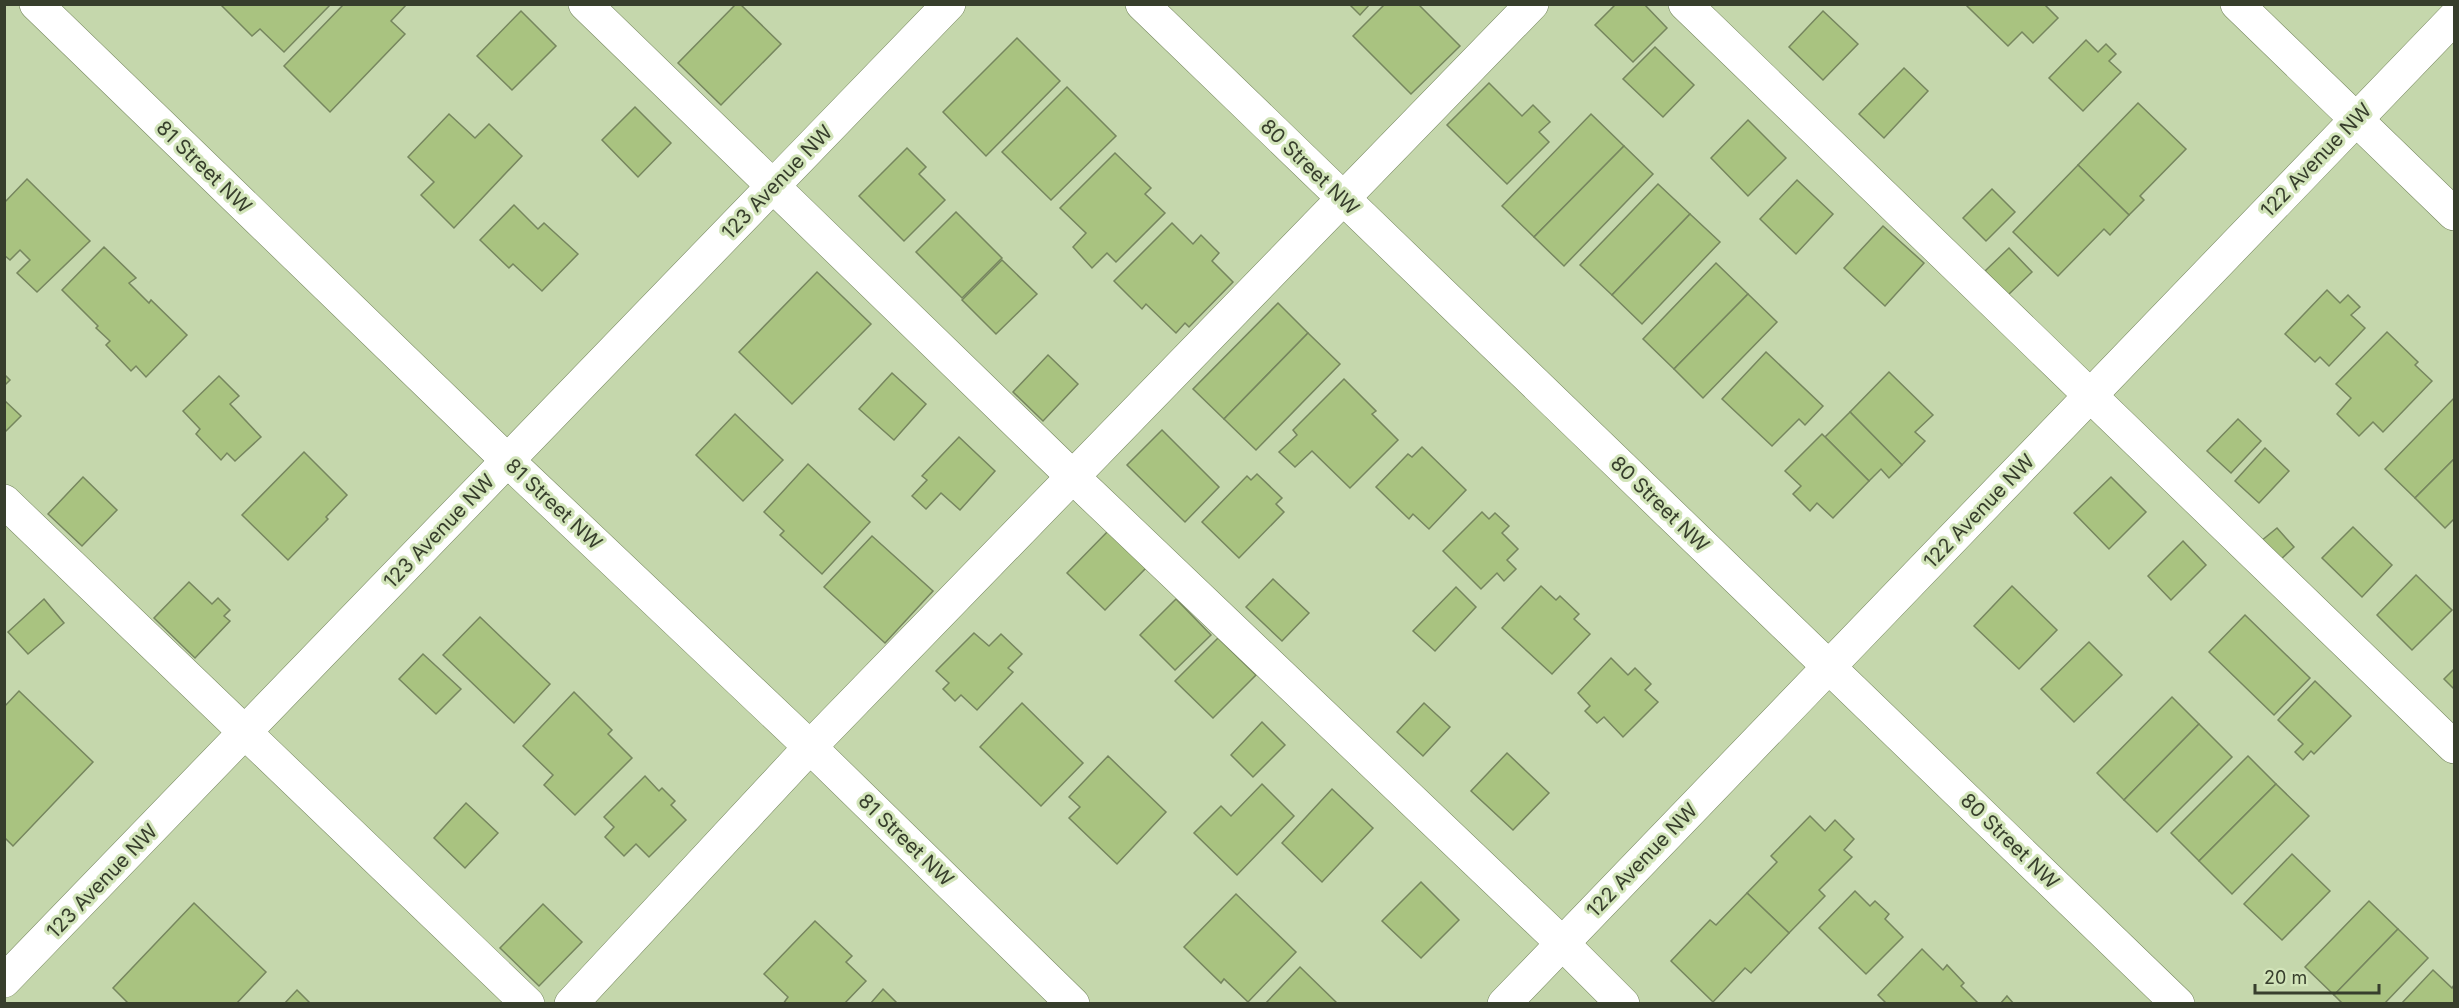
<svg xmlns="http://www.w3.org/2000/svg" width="2459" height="1008" font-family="Inter,sans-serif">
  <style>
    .building { fill: #a9c380; stroke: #76865e; stroke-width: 1.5 }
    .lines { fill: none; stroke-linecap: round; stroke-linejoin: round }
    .minor-casing { stroke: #75865e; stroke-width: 34 }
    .minor { stroke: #fff; stroke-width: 33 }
    .labels { text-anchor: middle; stroke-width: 6; stroke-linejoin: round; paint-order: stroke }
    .street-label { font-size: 20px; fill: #373e2c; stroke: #d2e4b9 }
  </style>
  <rect width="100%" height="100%" fill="#c5d7ac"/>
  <g class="building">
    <polygon points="220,4 331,4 284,52 260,29 252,36"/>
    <polygon points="344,4 407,4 391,21 405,34 330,112 284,66"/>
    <polygon points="736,4 740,4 781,44 721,105 678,63"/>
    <polygon points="1349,4 1370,4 1360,15"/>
    <polygon points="1385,4 1418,4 1460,46 1411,94 1353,36"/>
    <polygon points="1616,4 1644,4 1667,28 1633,62 1595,25"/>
    <polygon points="1968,4 2044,4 2058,18 2033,43 2022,32 2008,46 1967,6"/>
    <polygon points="521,11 556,46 512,90 477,56"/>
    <polygon points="1823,11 1858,44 1823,80 1789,47"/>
    <polygon points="1017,38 1060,81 986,156 943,112"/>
    <polygon points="2086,40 2098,52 2106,44 2116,54 2109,61 2121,72 2083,111 2049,78"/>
    <polygon points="1655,47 1694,85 1663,117 1623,79"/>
    <polygon points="1904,68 1928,91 1884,138 1859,114"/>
    <polygon points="1489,83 1522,116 1533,105 1550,122 1539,132 1549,142 1507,184 1447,125"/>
    <polygon points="1067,87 1116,136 1051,200 1002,152"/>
    <polygon points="2138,103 2186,149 2140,196 2144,200 2129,215 2078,165"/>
    <polygon points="635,107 671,143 638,177 602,140"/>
    <polygon points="449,114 475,138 489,124 522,156 454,228 421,195 434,182 408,157"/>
    <polygon points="1591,114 1624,146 1534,237 1502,206"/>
    <polygon points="1748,120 1786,158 1748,196 1711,158"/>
    <polygon points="1624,146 1653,174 1564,266 1534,237"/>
    <polygon points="907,148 926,167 919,174 945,200 904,241 859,196"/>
    <polygon points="1115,153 1151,188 1145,194 1165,213 1116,262 1107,253 1092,268 1073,247 1086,233 1060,208"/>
    <polygon points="2078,165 2129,215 2110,235 2104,229 2058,276 2013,232"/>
    <polygon points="27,179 90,241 37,292 17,273 30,260 20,250 10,260 4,255 4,203"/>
    <polygon points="1797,180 1833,214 1796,254 1760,219"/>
    <polygon points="1658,184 1690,214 1612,295 1580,265"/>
    <polygon points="1992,189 2015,212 1986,241 1963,218"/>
    <polygon points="514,205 538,229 544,223 578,254 542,291 513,264 509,268 480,240"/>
    <polygon points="956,212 1002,258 962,298 916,252"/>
    <polygon points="1690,214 1720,242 1642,324 1612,295"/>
    <polygon points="1172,223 1193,244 1201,235 1219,253 1212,261 1233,282 1189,327 1185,323 1176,333 1146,304 1142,309 1114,281"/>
    <polygon points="1883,226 1924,263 1885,306 1844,268"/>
    <polygon points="104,247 136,278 129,283 149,303 151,300 187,335 146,377 136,366 131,371 106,345 110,341 96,328 98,326 62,290"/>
    <polygon points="2009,248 2032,272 2008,295 1985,271"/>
    <polygon points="1002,260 1037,294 996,334 962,300"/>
    <polygon points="1716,263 1748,294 1674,369 1643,339"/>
    <polygon points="817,272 871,324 792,404 739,352"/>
    <polygon points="2327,290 2340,303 2348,295 2360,307 2351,315 2365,328 2329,366 2320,357 2315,362 2285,334"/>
    <polygon points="1748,294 1777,322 1703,398 1674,369"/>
    <polygon points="1278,303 1308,333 1224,419 1193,389"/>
    <polygon points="2387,332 2418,362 2415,365 2432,381 2383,432 2373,422 2359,436 2337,414 2351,398 2336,384"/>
    <polygon points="1308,333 1340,364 1256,450 1224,419"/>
    <polygon points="1766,352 1823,406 1805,425 1799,419 1772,446 1722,399"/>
    <polygon points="1048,355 1078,384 1043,421 1013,392"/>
    <polygon points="1889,372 1933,415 1915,432 1925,441 1902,465 1850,412"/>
    <polygon points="892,373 926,404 894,440 859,409"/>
    <polygon points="4,374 10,380 4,386"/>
    <polygon points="219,376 239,396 230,404 261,437 235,461 227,453 221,460 196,434 200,429 183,411"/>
    <polygon points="1344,379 1376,411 1372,414 1398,440 1350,488 1312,451 1295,467 1279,452 1297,435 1293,430"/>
    <polygon points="2454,398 2454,459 2415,498 2385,469"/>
    <polygon points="4,400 21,416 4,433"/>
    <polygon points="1850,412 1902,465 1889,478 1881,469 1869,481 1825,437"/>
    <polygon points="735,414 783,460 743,501 696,455"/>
    <polygon points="2238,419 2261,441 2231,473 2207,451"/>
    <polygon points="1162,430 1219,487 1185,522 1127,465"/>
    <polygon points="1822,434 1869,481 1833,518 1817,503 1810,511 1793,494 1801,486 1785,471"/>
    <polygon points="959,437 995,471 960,510 941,493 926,509 912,496 927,480 922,476"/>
    <polygon points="1422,447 1466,490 1429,529 1413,514 1409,519 1376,487 1408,454 1412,457"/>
    <polygon points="2265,448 2289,471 2259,503 2235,481"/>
    <polygon points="304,452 347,495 326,517 328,519 288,560 242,515"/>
    <polygon points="2454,459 2454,519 2445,528 2415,498"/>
    <polygon points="808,464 870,522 822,574 780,535 784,531 764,512"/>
    <polygon points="1257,474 1282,498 1276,504 1284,512 1239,558 1202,522 1247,476 1251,480"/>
    <polygon points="83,477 117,510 82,546 48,514"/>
    <polygon points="2111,477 2146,512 2109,549 2074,513"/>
    <polygon points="1482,512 1489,519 1495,513 1509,526 1502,533 1518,549 1507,560 1516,569 1504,581 1497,573 1481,589 1443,551"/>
    <polygon points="2353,527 2392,565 2362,597 2322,558"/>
    <polygon points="2277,528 2294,547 2279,561 2261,541"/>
    <polygon points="1108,531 1146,568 1105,610 1067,573"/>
    <polygon points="872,536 933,591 885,643 824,587"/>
    <polygon points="2183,541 2206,565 2171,600 2148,576"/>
    <polygon points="2416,575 2452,610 2412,650 2377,615"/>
    <polygon points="1273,579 1309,613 1282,641 1246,607"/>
    <polygon points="189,582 212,604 218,598 230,610 224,616 230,621 195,658 154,618"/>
    <polygon points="1541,586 1556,600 1560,596 1579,614 1574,619 1590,634 1552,674 1502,628"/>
    <polygon points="2012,586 2057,630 2019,669 1974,626"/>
    <polygon points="1456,587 1476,607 1435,651 1413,631"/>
    <polygon points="44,599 64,623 28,654 8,632"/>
    <polygon points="1176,599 1211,635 1175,670 1140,635"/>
    <polygon points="2245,615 2310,678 2274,715 2209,652"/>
    <polygon points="480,617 550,684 514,723 443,655"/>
    <polygon points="974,633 989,646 1001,634 1022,654 1008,668 1013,672 977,710 961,695 955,701 943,689 949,683 936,671"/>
    <polygon points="1218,638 1256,675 1213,718 1175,681"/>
    <polygon points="2089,642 2122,675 2074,722 2041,689"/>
    <polygon points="423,654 461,689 436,714 399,679"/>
    <polygon points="1611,658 1628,675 1635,668 1651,684 1645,690 1658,702 1623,737 1604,717 1597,723 1585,711 1590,706 1578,693"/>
    <polygon points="2454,669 2454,689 2444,679"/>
    <polygon points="2315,681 2351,716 2314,754 2311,751 2303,760 2295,752 2303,744 2278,720"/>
    <polygon points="19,691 93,762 13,846 4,837 4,707"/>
    <polygon points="574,692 612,730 608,734 632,758 575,815 544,785 553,775 523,746"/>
    <polygon points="2172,697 2199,724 2124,800 2097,773"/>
    <polygon points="1022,703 1083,763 1041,806 980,747"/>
    <polygon points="1424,703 1450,727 1423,756 1397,732"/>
    <polygon points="1262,722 1285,745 1253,777 1231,755"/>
    <polygon points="2199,724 2232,757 2157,832 2124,800"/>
    <polygon points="1507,753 1549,793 1513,830 1471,791"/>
    <polygon points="1108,756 1166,812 1117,864 1069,818 1080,807 1069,797"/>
    <polygon points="2248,756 2276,784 2199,861 2171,833"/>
    <polygon points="645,776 659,791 662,788 675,801 671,805 686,820 649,857 636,844 624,856 605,837 614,827 604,817"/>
    <polygon points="1262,784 1294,816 1237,875 1194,833 1221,806 1231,816"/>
    <polygon points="2276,784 2309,816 2232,894 2199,861"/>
    <polygon points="1332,789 1373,828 1322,882 1282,843"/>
    <polygon points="466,803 498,833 465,868 434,838"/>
    <polygon points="1810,816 1825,831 1835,820 1854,839 1844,850 1852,857 1819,890 1825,896 1789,933 1747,893 1777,862 1771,856"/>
    <polygon points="2292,854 2330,891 2282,940 2244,904"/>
    <polygon points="1421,882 1459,920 1421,958 1382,921"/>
    <polygon points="1855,891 1870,906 1875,901 1889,914 1885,919 1903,937 1866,974 1819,928"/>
    <polygon points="1747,893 1789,933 1751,973 1745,968 1713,1002 1671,961 1710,920 1716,925"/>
    <polygon points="1236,894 1296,952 1248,1002 1224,979 1221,983 1184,947"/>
    <polygon points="2369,901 2398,929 2334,995 2305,967"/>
    <polygon points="194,903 266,972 236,1004 129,1004 113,988"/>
    <polygon points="543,904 582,942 539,986 500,948"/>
    <polygon points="815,921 852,956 846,962 866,981 844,1004 783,1004 788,997 764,974"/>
    <polygon points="2398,929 2428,958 2384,1004 2343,1004 2334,995"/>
    <polygon points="1922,949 1943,970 1947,965 1964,983 1961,986 1979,1004 1887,1004 1878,995"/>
    <polygon points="1300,967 1338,1004 1265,1004"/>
    <polygon points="2433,970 2452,988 2454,985 2454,1004 2401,1004"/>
    <polygon points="883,989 898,1004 870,1004"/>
    <polygon points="297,990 311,1004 284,1004"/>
    <polygon points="2007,996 2014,1004 2000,1004"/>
  </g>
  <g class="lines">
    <g class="minor-casing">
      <g id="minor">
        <polyline points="36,4 507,460 810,747 1073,1004"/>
        <polyline points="585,4 1074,478 1562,943 1623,1004"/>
        <polyline points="1142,4 2178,1004"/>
        <polyline points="1685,4 2454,747"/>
        <polyline points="2237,4 2454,214"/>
        <polyline points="4,501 528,1004"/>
        <polyline points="4,981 949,4"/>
        <polyline points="571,1004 810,747 1532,4"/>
        <polyline points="1504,1004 2454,18"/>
      </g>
    </g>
    <use href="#minor" class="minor"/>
  </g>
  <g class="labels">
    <g class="street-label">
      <text transform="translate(2316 160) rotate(-46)" y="7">122 Avenue NW</text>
      <text transform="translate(204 167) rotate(44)" y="7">81 Street NW</text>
      <text transform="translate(1310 167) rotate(44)" y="7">80 Street NW</text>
      <text transform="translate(777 182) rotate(-46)" y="7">123 Avenue NW</text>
      <text transform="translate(554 504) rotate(43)" y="7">81 Street NW</text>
      <text transform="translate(1660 504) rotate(44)" y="7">80 Street NW</text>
      <text transform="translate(1979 511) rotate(-46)" y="7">122 Avenue NW</text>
      <text transform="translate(439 531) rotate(-46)" y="7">123 Avenue NW</text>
      <text transform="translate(906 840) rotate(44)" y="7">81 Street NW</text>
      <text transform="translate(2010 841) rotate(44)" y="7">80 Street NW</text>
      <text transform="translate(1642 860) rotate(-46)" y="7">122 Avenue NW</text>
      <text transform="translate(102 881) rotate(-46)" y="7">123 Avenue NW</text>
    </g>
  </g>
  <rect width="2459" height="1008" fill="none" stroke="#373e2c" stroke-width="12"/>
  <path d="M2255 984v9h124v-9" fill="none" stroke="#373e2c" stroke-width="3"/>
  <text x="2264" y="984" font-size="18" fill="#373e2c" stroke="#d2e4b9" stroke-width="4.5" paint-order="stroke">20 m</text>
</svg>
